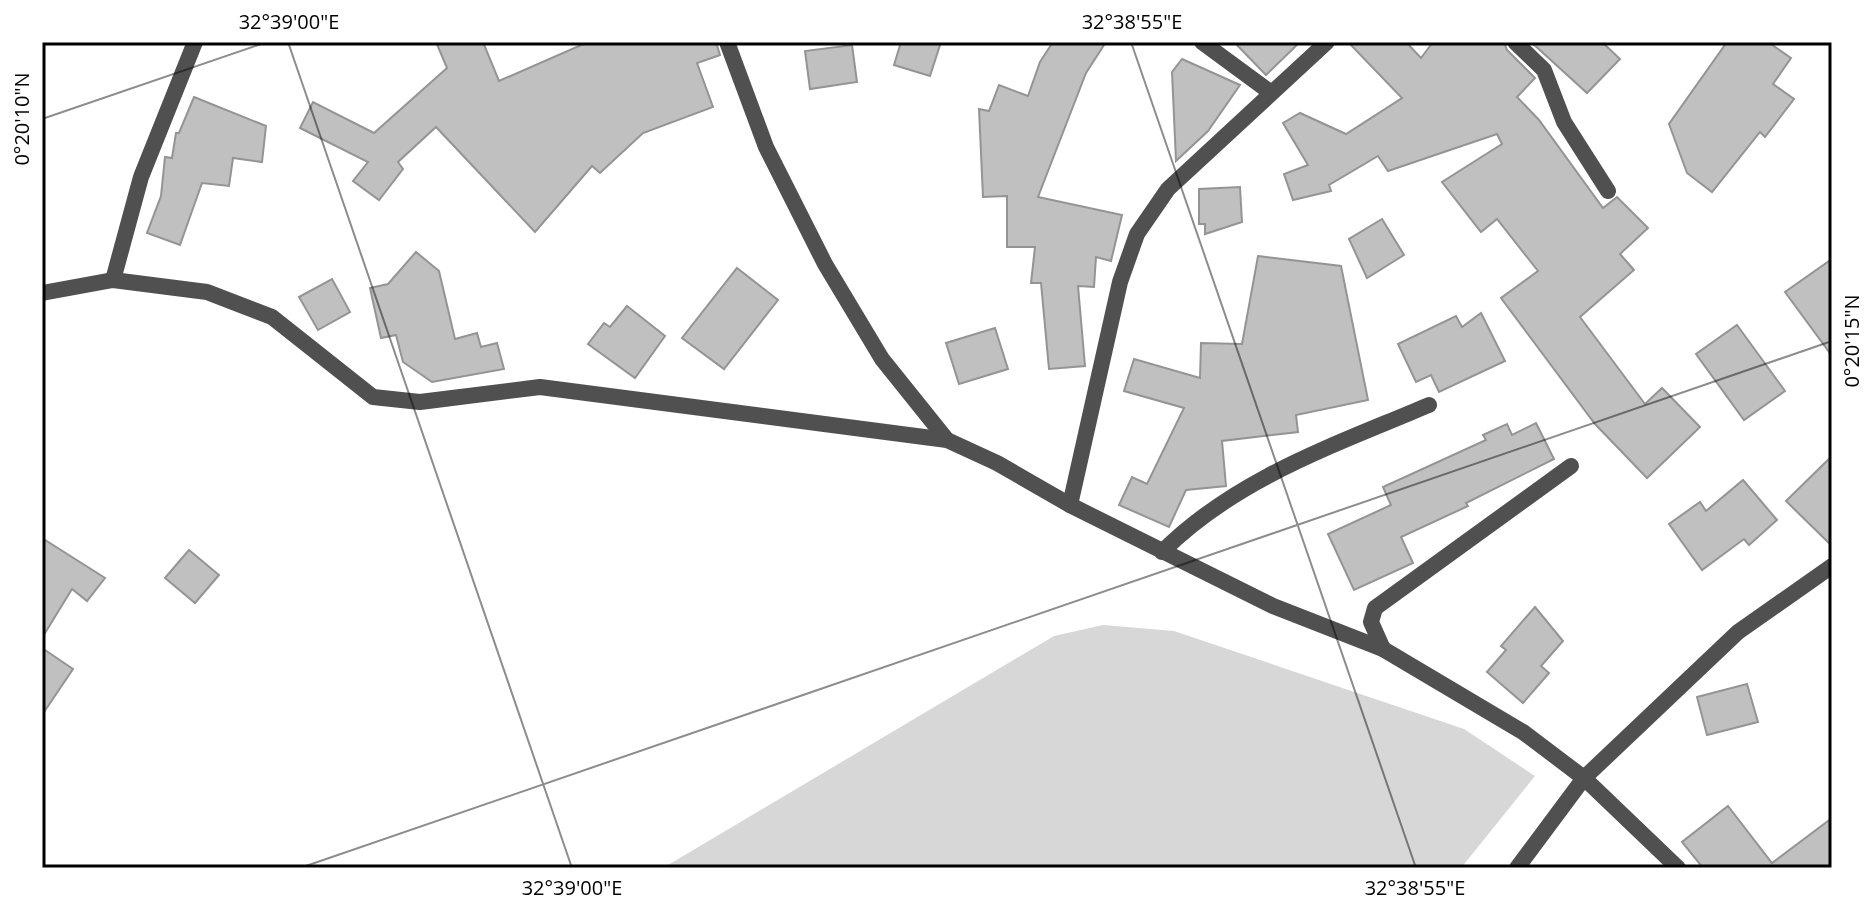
<svg xmlns="http://www.w3.org/2000/svg" width="1874" height="910" font-family="'Open Sans',sans-serif">
  <style>
    .green { fill: #d7d7d7 }
    .building { fill: #c0c0c0; stroke: #949494; stroke-width: 2 }
    .lines { fill: none; stroke-linecap: round; stroke-linejoin: round }
    .street { stroke: #505050; stroke-width: 16 }
    .ticks { fill: none; stroke: #000; stroke-width: 2; stroke-opacity: 0.45 }
    .neatline { fill: none; stroke: #000; stroke-width: 3 }
    .ticks-label { font-size: 20px; text-anchor: middle; fill: #000 }
  </style>
  <rect width="100%" height="100%" fill="#fff"/>
  <polygon class="green" points="1103,625 1174,631 1464,729 1535,776 1461,868 663,868 1054,636"/>
  <g class="building">
    <polygon points="436,42 483,42 499,81 588,42 716,42 720,55 697,63 713,107 643,133 600,173 592,166 535,232 436,127 398,162 403,169 379,200 353,181 368,162 300,128 313,102 374,133 447,68"/>
    <polygon points="901,42 941,42 930,76 894,65"/>
    <polygon points="1053,42 1106,42 1086,73 1038,197 1122,215 1111,261 1096,257 1094,287 1078,286 1085,366 1049,369 1041,283 1031,283 1035,247 1007,247 1007,196 983,197 979,109 989,111 999,85 1028,96 1040,62"/>
    <polygon points="1234,42 1300,42 1266,75"/>
    <polygon points="1348,42 1406,42 1421,58 1433,42 1504,42 1507,50 1535,78 1517,97 1539,120 1603,208 1617,197 1648,228 1620,254 1634,270 1580,317 1645,404 1662,388 1700,427 1647,478 1595,424 1501,298 1538,271 1497,219 1481,232 1442,182 1502,144 1497,134 1388,171 1378,156 1329,185 1331,191 1293,200 1284,174 1308,165 1283,123 1300,113 1346,134 1402,98"/>
    <polygon points="1531,42 1602,42 1620,59 1587,93"/>
    <polygon points="1727,42 1768,42 1791,58 1773,84 1794,99 1765,137 1760,132 1712,192 1687,173 1669,124"/>
    <polygon points="852,45 857,82 810,89 805,51"/>
    <polygon points="1182,59 1240,85 1208,131 1176,161 1172,72"/>
    <polygon points="194,97 266,126 262,162 233,158 229,186 202,183 180,245 147,233 161,196 165,157 172,158 176,133 179,133"/>
    <polygon points="1240,187 1242,222 1205,234 1205,224 1199,224 1199,189"/>
    <polygon points="1382,219 1404,255 1367,278 1349,239"/>
    <polygon points="416,252 439,271 455,339 477,333 481,347 497,343 504,369 432,382 403,362 396,335 381,338 370,288 388,284"/>
    <polygon points="1258,256 1341,266 1368,400 1296,415 1298,432 1222,441 1226,486 1186,490 1169,527 1119,505 1132,477 1147,484 1184,408 1124,391 1134,359 1200,378 1201,343 1242,344"/>
    <polygon points="1832,259 1832,356 1785,292"/>
    <polygon points="737,268 778,300 724,369 682,338"/>
    <polygon points="332,279 350,312 318,330 299,297"/>
    <polygon points="627,306 665,336 635,378 588,344 604,323 610,327"/>
    <polygon points="1481,313 1505,361 1439,392 1431,375 1416,382 1398,344 1456,316 1462,327"/>
    <polygon points="1737,325 1785,391 1744,420 1696,354"/>
    <polygon points="995,328 1008,369 959,384 946,343"/>
    <polygon points="1536,423 1554,459 1466,503 1468,506 1401,537 1413,563 1354,590 1328,534 1391,505 1383,487 1486,440 1483,435 1507,424 1512,435"/>
    <polygon points="1832,456 1832,546 1786,501"/>
    <polygon points="1743,480 1777,520 1749,545 1744,539 1702,570 1669,524 1700,502 1706,511"/>
    <polygon points="42,538 105,578 87,601 72,589 42,638"/>
    <polygon points="189,550 219,575 195,603 165,578"/>
    <polygon points="1535,607 1563,641 1541,666 1549,673 1523,703 1487,672 1506,650 1501,646"/>
    <polygon points="42,648 73,669 42,715"/>
    <polygon points="1747,684 1758,722 1707,735 1697,697"/>
    <polygon points="1728,806 1772,863 1832,818 1832,868 1703,868 1682,842"/>
  </g>
  <g class="lines">
    <g class="street">
      <polyline points="727,42 766,147 825,264 882,359 947,440"/>
      <polyline points="1202,42 1270,92"/>
      <polyline points="1327,42 1168,189 1137,234 1120,282 1070,505 1273,606 1383,649 1523,732 1584,778 1678,868"/>
      <polyline points="1515,42 1544,70 1564,122 1608,191"/>
      <polyline points="113,280 141,177 195,42"/>
      <polyline points="42,293 113,280 207,292 272,317 373,397 420,402 540,387 947,440 997,463 1070,505"/>
      <path d="M1162,552C1236,478 1335,445 1429,405"/>
      <polyline points="1383,649 1371,622 1375,608 1571,466"/>
      <polyline points="1517,868 1584,778 1738,632 1832,566"/>
    </g>
  </g>
  <path class="ticks" d="M288,42L572,868M1131,42L1416,868M42,119L267,42M300,868L1832,341"/>
  <rect width="1874" height="910" fill="none" stroke="#ffffff" stroke-width="88"/>
  <rect x="44" y="44" width="1786" height="822" class="neatline"/>
  <g class="ticks-label">
    <text x="289" y="29">32°39'00"E</text>
    <text x="1132" y="29">32°38'55"E</text>
    <text transform="translate(22 119) rotate(-90)" y="7">0°20'10"N</text>
    <text transform="translate(1852 341) rotate(-90)" y="7">0°20'15"N</text>
    <text x="572" y="895">32°39'00"E</text>
    <text x="1415" y="895">32°38'55"E</text>
  </g>
</svg>
